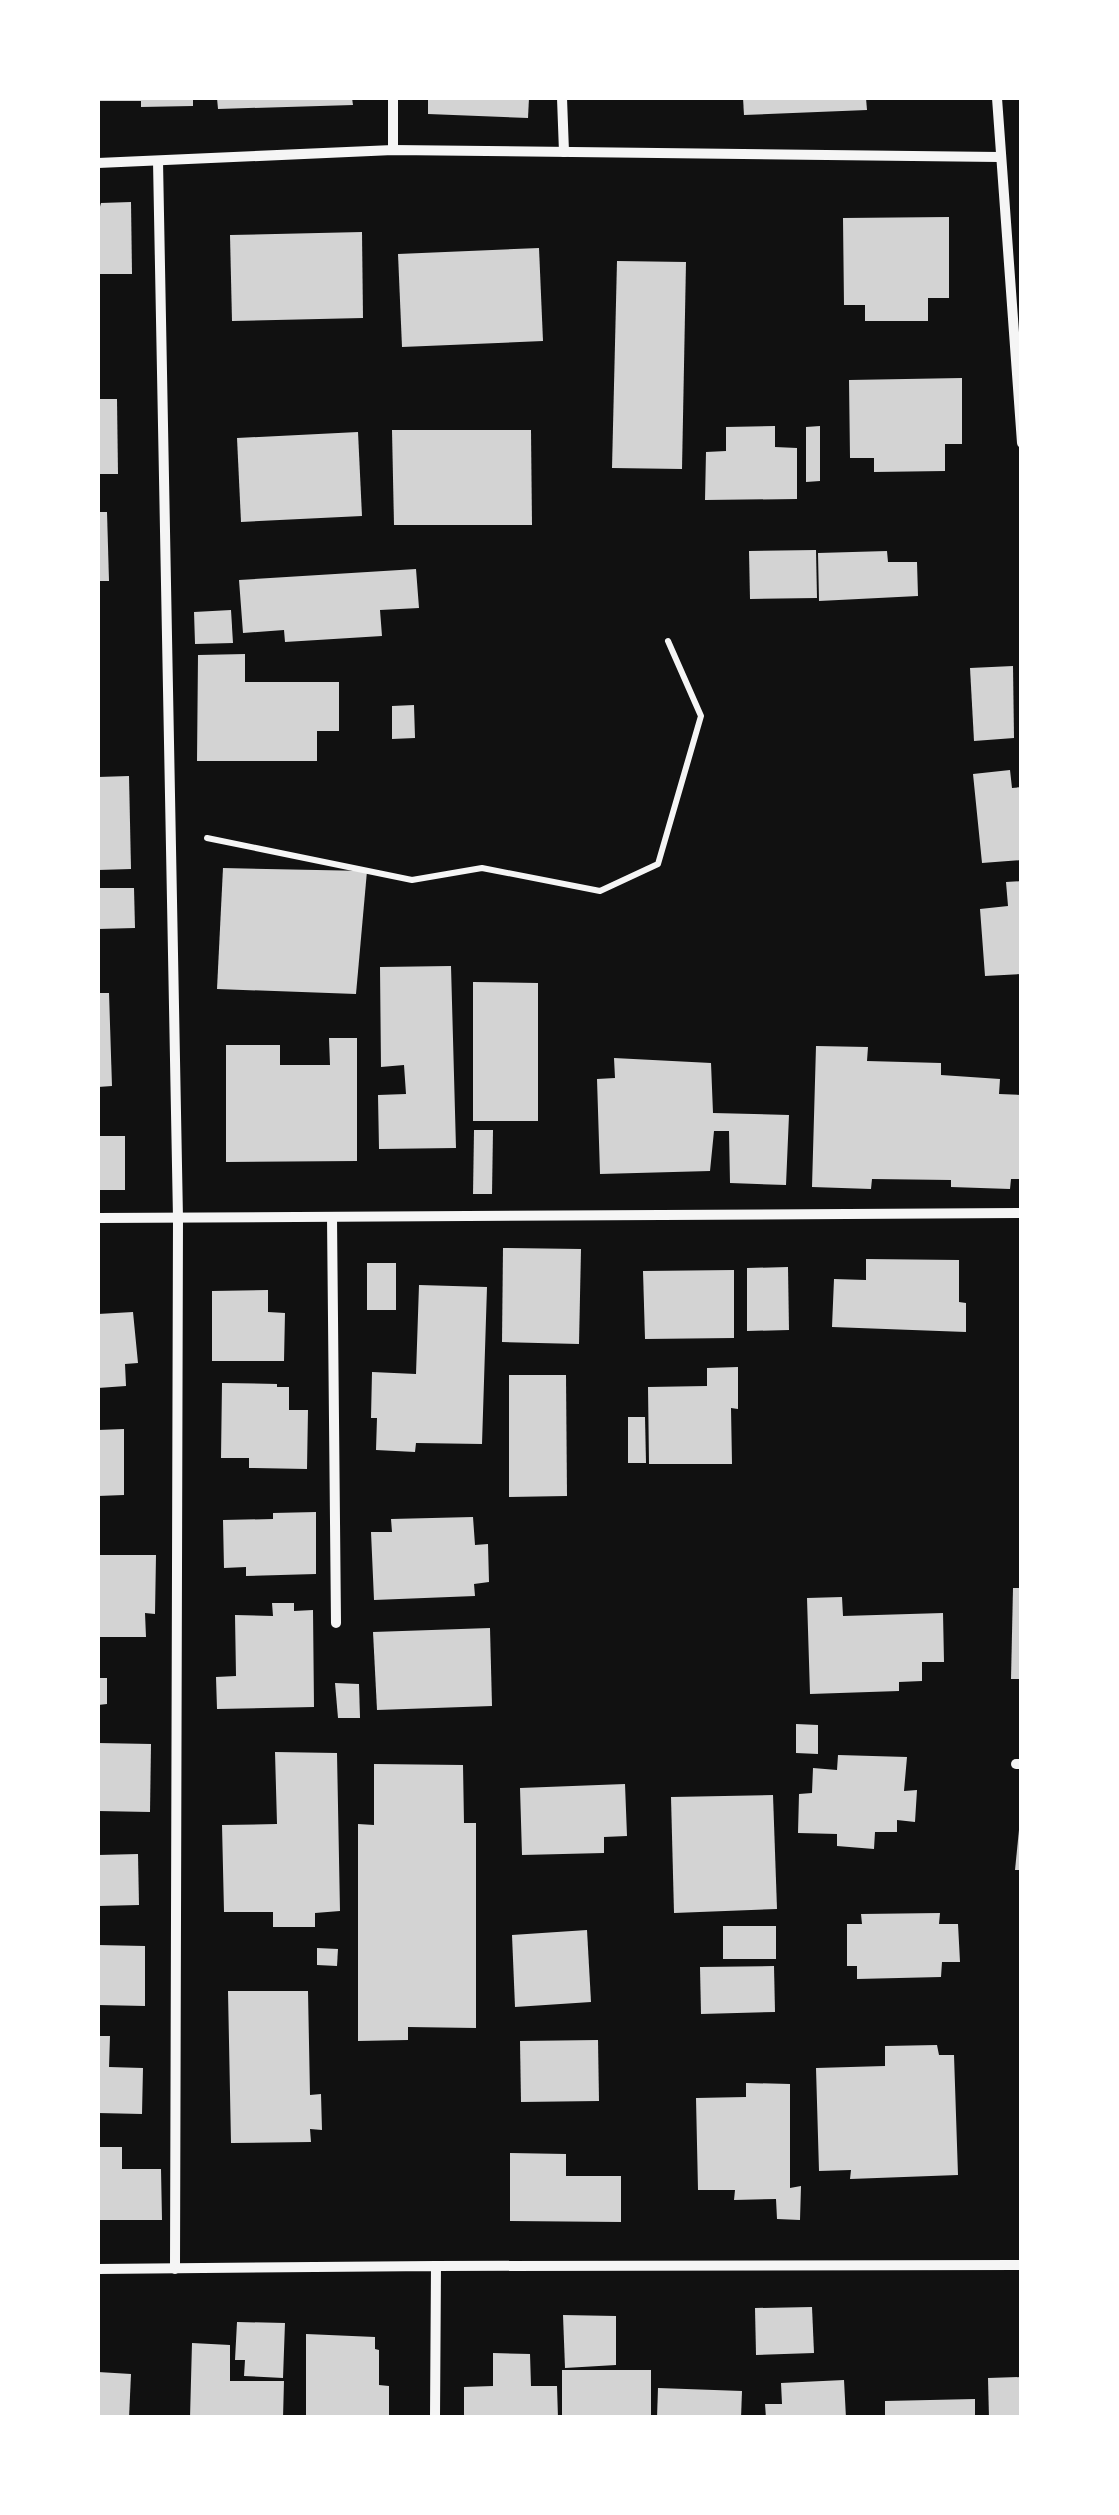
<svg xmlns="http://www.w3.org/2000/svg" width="1119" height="2515" font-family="Karla,sans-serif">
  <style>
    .building { fill: #d3d3d3 }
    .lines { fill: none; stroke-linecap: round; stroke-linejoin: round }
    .path { stroke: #f5f5f5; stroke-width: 6 }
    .minor { stroke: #f5f5f5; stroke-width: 10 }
  </style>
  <rect width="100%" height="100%" fill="#111"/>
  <g class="building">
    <polygon points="98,98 193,98 193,106 141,107 141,101 98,101"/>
    <polygon points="217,98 352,98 353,105 218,109"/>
    <polygon points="428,98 529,98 528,118 428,114"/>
    <polygon points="743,98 866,98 867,110 744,115"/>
    <polygon points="131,202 132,274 98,274 98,214 101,203"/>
    <polygon points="949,217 949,298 928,298 928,321 865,321 865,305 844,305 843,218"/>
    <polygon points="362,232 363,318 232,321 230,235"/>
    <polygon points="539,248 543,341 402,347 398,254"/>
    <polygon points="617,261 686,262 682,469 612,468"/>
    <polygon points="962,378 962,444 945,444 945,471 874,472 874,458 850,458 849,380"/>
    <polygon points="98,399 117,399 118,474 98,474"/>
    <polygon points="775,426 775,447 797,448 797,499 705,500 706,452 726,451 726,427"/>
    <polygon points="820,426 820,481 806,482 806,427"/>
    <polygon points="392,430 531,430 532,525 394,525"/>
    <polygon points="358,432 362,516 241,522 237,438"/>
    <polygon points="98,512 107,512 109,581 98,581"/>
    <polygon points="816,550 817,598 750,599 749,551"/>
    <polygon points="887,551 888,562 917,562 918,596 819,601 818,553"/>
    <polygon points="416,569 419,608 380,610 382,636 285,642 284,630 243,633 239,580"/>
    <polygon points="231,610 233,643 195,644 194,612"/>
    <polygon points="245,654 245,682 339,682 339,731 317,731 317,761 197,761 198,655"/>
    <polygon points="1013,666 1014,738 974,741 970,668"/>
    <polygon points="414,705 415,738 392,739 392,706"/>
    <polygon points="1010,770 1012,788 1022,787 1022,860 982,863 973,774"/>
    <polygon points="129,776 131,869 98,870 98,777"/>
    <polygon points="223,868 367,871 356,994 217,989"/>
    <polygon points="1022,881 1022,974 985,976 980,909 1008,906 1006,882"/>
    <polygon points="98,888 134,888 135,928 98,929"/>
    <polygon points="451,966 456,1148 379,1149 378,1095 406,1094 404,1065 381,1067 380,967"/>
    <polygon points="473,982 538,983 538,1121 473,1121"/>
    <polygon points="98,993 109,993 112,1086 98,1087"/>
    <polygon points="329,1038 357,1038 357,1161 226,1162 226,1045 280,1045 280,1065 330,1065"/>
    <polygon points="816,1046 868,1047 867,1061 941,1063 941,1075 1000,1079 999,1094 1022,1095 1022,1179 1011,1179 1010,1189 951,1187 951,1180 872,1179 871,1189 812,1187"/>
    <polygon points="614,1058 711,1063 713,1113 789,1115 786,1185 730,1183 729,1131 714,1131 710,1171 600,1174 597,1079 615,1078"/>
    <polygon points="474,1130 493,1130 492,1194 473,1194"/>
    <rect x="98" y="1136" width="27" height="54"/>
    <polygon points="503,1248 581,1249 579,1344 502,1342"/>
    <polygon points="866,1259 959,1260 959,1302 966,1303 966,1332 832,1327 834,1279 866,1280"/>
    <rect x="367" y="1263" width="29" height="47"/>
    <polygon points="788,1267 789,1330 747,1331 747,1268"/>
    <polygon points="734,1270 734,1338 645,1339 643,1271"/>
    <polygon points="419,1285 487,1287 482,1444 416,1443 415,1452 376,1450 377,1418 371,1418 372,1372 416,1374"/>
    <polygon points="268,1290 268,1312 285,1313 284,1361 212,1361 212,1291"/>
    <polygon points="133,1312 138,1363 125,1364 126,1386 98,1388 98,1314"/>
    <polygon points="738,1367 738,1409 731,1408 732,1464 649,1464 648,1387 707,1386 707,1368"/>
    <polygon points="509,1375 566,1375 567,1496 509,1497"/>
    <polygon points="222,1383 277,1384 277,1387 289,1387 289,1410 308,1410 307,1469 249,1468 249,1458 221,1458"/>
    <polygon points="628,1417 645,1417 646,1463 628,1463"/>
    <polygon points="124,1429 124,1495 98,1496 98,1430"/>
    <polygon points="316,1512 316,1574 246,1576 246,1567 224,1568 223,1520 273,1519 273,1513"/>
    <polygon points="473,1517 475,1545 488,1544 489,1582 474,1584 475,1596 374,1600 371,1532 392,1532 391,1519"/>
    <polygon points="98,1555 156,1555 155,1614 145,1613 146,1637 98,1637"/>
    <polygon points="1013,1588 1022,1588 1022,1679 1011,1679"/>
    <polygon points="842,1597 843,1616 943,1613 944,1662 922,1662 922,1681 899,1682 899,1691 810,1694 807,1598"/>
    <polygon points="272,1603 294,1603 294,1611 313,1610 314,1707 217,1709 216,1677 236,1676 235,1615 273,1616"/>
    <polygon points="490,1628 492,1706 377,1710 373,1632"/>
    <polygon points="98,1678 107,1678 107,1704 98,1705"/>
    <polygon points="335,1683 359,1684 360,1718 338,1718"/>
    <polygon points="796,1724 818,1725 818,1754 796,1753"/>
    <polygon points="98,1743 151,1744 150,1812 98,1811"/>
    <polygon points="275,1752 337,1753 340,1911 315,1913 315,1927 273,1927 273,1912 224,1912 222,1825 277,1824"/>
    <polygon points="838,1755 907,1757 904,1791 917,1790 915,1822 897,1820 897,1832 875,1832 874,1849 837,1846 837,1834 798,1833 799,1794 812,1793 813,1768 837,1770"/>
    <polygon points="374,1764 463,1765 464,1823 476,1823 476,2028 408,2027 408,2040 358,2041 358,1824 374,1825"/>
    <polygon points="625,1784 627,1836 604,1837 604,1853 522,1855 520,1788"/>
    <polygon points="773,1795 777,1909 674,1913 671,1797"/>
    <polygon points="1019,1830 1022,1830 1022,1870 1015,1870"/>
    <polygon points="138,1854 139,1905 98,1906 98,1855"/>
    <polygon points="940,1913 939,1924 958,1924 960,1962 942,1962 941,1977 857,1979 857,1966 847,1966 847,1924 862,1924 861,1914"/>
    <rect x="723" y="1926" width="53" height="33"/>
    <polygon points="587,1930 591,2002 515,2007 512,1935"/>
    <polygon points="98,1945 145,1946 145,2006 98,2005"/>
    <polygon points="317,1948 338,1949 337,1966 317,1965"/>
    <polygon points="774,1966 775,2012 701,2014 700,1967"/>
    <polygon points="228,1991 308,1991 310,2095 321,2094 322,2130 310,2129 311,2142 231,2143"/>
    <polygon points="98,2036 110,2036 109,2067 143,2068 142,2114 98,2113"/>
    <polygon points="598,2040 599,2101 521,2102 520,2041"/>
    <polygon points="937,2045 939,2055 954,2055 958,2175 850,2179 851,2170 819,2171 816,2068 885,2066 885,2046"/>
    <polygon points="746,2083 790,2084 790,2188 801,2186 800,2220 777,2219 776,2199 734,2200 735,2190 698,2190 696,2098 746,2097"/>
    <polygon points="98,2147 122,2147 122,2169 161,2169 162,2220 98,2220"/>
    <polygon points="510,2153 566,2154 566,2176 621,2176 621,2222 510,2221"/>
    <polygon points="812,2307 814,2353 756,2355 755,2308"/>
    <polygon points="563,2315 616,2316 616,2365 565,2368"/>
    <polygon points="237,2322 285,2323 283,2378 244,2376 245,2360 235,2360"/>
    <polygon points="306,2334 375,2337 375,2349 379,2350 379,2385 389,2386 389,2418 306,2418"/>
    <polygon points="192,2343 230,2345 230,2381 284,2381 283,2418 190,2418"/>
    <polygon points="493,2353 530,2354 531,2386 557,2386 558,2418 464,2418 464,2387 493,2386"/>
    <rect x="562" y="2370" width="89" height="48"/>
    <polygon points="98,2372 131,2374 129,2418 98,2418"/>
    <polygon points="1022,2377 1022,2418 989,2418 988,2378"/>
    <polygon points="844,2380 846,2418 766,2418 765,2404 782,2404 781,2383"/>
    <polygon points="658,2388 742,2391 741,2418 657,2418"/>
    <polygon points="975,2399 975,2418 885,2418 885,2401"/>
  </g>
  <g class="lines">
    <polyline class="path" points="207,838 412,880 482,868 600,891 658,864 701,716 668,641"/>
    <g class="minor">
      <polyline points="393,98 393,150"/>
      <polyline points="562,98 564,152"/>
      <polyline points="997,98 1022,443"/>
      <polyline points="158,161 178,1218 175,2269"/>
      <polyline points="98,163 393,150 999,157"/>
      <polyline points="332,1217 336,1623"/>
      <polyline points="98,1218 1022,1213"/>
      <polyline points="1016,1764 1022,1764"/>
      <polyline points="436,2266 1022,2265"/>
      <polyline points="98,2269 436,2266 435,2418"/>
    </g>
  </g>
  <rect width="1119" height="2515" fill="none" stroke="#ffffff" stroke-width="200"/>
</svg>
